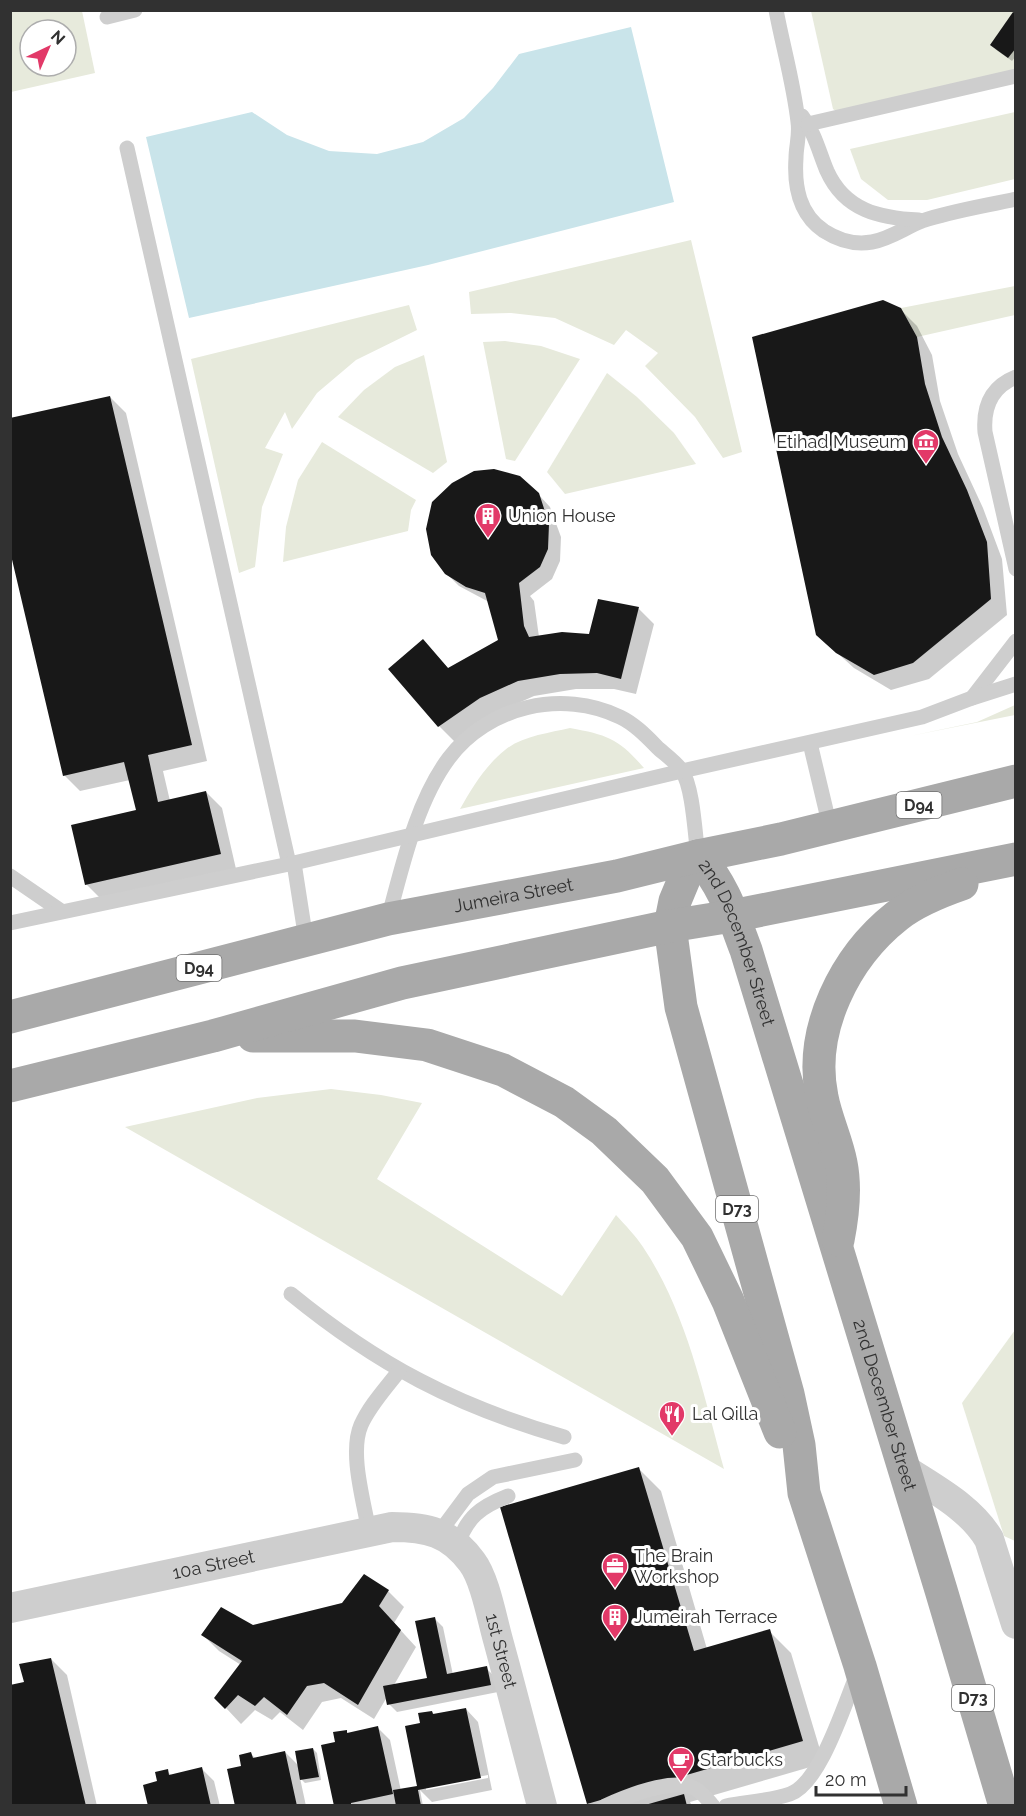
<svg xmlns="http://www.w3.org/2000/svg" width="1026" height="1816" font-family="Raleway,sans-serif">
  <style>
    .green { fill: #e7eadc; fill-rule: evenodd }
    .water { fill: #c9e4ea }
    .shadow { fill: #0003; fill-rule: evenodd }
    .building { fill: #181818 }
    .lines { fill: none; stroke-linecap: round; stroke-linejoin: round }
    .lane { stroke: #cecece; stroke-width: 15 }
    .street { stroke: #cecece; stroke-width: 30 }
    .primary { stroke: #a9a9a9; stroke-width: 33 }
    .labels { text-anchor: middle; stroke-width: 6; stroke-linejoin: round; paint-order: stroke }
    .shield { fill: #fff; stroke: #6f6f6f; stroke-width: 1.5 }
    .shield-label { font-size: 16px; font-weight: bold; fill: #313131 }
    .poi-label { font-size: 18px; fill: #313131; stroke: #fff; text-anchor: start }
    .street-label { font-size: 18px; fill: #313131; stroke: #fff }
  </style>
  <rect width="100%" height="100%" fill="#fff"/>
  <g class="green">
    <path d="M10,11H82L95,73L11,92ZM30,30H66V66H30Z"/>
    <polygon points="811,11 1015,11 1015,73 842,115 833,109"/>
    <polygon points="1015,112 1015,179 927,200 888,200 861,179 850,149"/>
    <polygon points="691,240 742,452 723,458 695,417 645,366 658,353 626,330 614,345 555,318 511,313 471,314 469,292"/>
    <polygon points="1015,286 1015,315 917,337 901,308"/>
    <polygon points="409,305 417,330 356,360 317,393 292,429 285,412 265,448 283,454 262,507 255,567 239,573 191,359"/>
    <polygon points="505,341 541,346 580,359 515,461 506,459 483,342"/>
    <polygon points="424,355 447,462 433,473 338,417 364,390 395,367"/>
    <polygon points="607,373 637,397 674,433 696,464 565,494 547,472"/>
    <polygon points="322,442 416,500 411,510 408,531 283,562 286,527 298,480"/>
    <polygon points="1015,705 1015,715 910,736 977,722"/>
    <path d="M570,728C608,735 619,739 644,768L460,809C472,788 485,766 505,750C522,736 549,733 570,728Z"/>
    <path d="M331,1089L381,1095L422,1103L377,1179L562,1296L616,1215C625,1225 636,1236 643,1247C687,1313 703,1393 724,1469L125,1127L257,1098Z"/>
    <polygon points="1015,1330 1015,1541 1004,1536 962,1403"/>
  </g>
  <polygon class="water" points="631,27 674,202 428,265 189,318 146,137 252,112 287,135 329,151 377,154 423,142 464,118 493,88 519,54"/>
  <g class="shadow">
    <polygon points="1016,15 1016,56 1012,61 995,49"/>
    <polygon points="901,310 917,326 932,355 940,401 958,454 983,508 1002,559 1007,615 929,679 891,690 854,668 834,650"/>
    <polygon points="110,397 126,413 207,761 163,771 170,801 206,792 222,808 236,869 102,900 86,884 138,811 130,780 80,791 64,775"/>
    <polygon points="538,494 550,507 561,537 560,561 552,579 530,596 534,601 539,637 590,636 639,609 654,624 636,694 614,689 576,689 534,696 496,713 455,742 439,726 423,641 449,669 500,640 489,602 459,586 446,573"/>
    <polygon points="639,1469 661,1491 707,1649 769,1631 791,1653 824,1763 690,1802 692,1806 591,1806 589,1803"/>
    <polygon points="388,1591 404,1607 394,1623 416,1647 394,1685 428,1679 435,1619 443,1627 453,1675 486,1668 494,1676 498,1692 397,1712 389,1704 387,1697 374,1719 341,1698 322,1702 303,1730 280,1712 272,1720 255,1710 241,1724 226,1708 241,1665 219,1651 203,1635 253,1627"/>
    <polygon points="51,1659 67,1675 97,1806 10,1806 25,1683"/>
    <path d="M466,1709L478,1722L492,1790L432,1802L420,1790L423,1806H335L337,1743L346,1731L349,1734L378,1728L390,1740L401,1791L416,1787L419,1791L406,1728L421,1725L432,1712L435,1715ZM488,1775V1778L426,1790V1787Z"/>
    <polygon points="313,1749 317,1753 321,1780 305,1783 300,1778 306,1806 237,1806 243,1767 251,1754 256,1759 285,1752 299,1766"/>
    <polygon points="202,1769 214,1781 220,1806 149,1806 159,1783 167,1771 172,1776"/>
  </g>
  <g class="building">
    <polygon points="1013,12 1016,13 1016,48 1008,58 990,45"/>
    <polygon points="883,300 901,308 917,337 925,384 942,437 967,490 987,542 991,599 913,663 874,675 836,653 816,635 752,337"/>
    <polygon points="110,396 192,745 148,755 158,802 206,791 221,854 85,885 71,825 136,810 124,762 63,776 10,551 10,418"/>
    <polygon points="494,469 520,476 539,493 549,524 548,549 540,567 519,583 524,626 529,637 562,632 589,634 598,599 639,607 621,679 597,673 560,674 518,681 480,698 438,727 388,669 423,639 448,668 498,640 485,593 466,587 445,574 431,555 426,529 432,502 452,483 474,471"/>
    <polygon points="639,1467 694,1651 770,1629 803,1741 587,1804 500,1507"/>
    <polygon points="364,1574 389,1590 379,1606 401,1630 358,1705 324,1683 307,1686 287,1715 264,1697 255,1706 238,1695 225,1709 214,1698 242,1661 201,1635 221,1607 253,1625 342,1603"/>
    <polygon points="435,1617 447,1674 487,1666 491,1685 387,1705 383,1686 427,1678 415,1621"/>
    <polygon points="51,1658 86,1806 10,1806 10,1685 24,1682 19,1664"/>
    <polygon points="466,1708 481,1778 418,1790 421,1806 396,1806 393,1790 417,1786 405,1726 420,1723 418,1713 432,1711 433,1714"/>
    <polygon points="378,1726 393,1794 351,1803 351,1806 334,1806 321,1745 335,1742 333,1732 347,1730 347,1733"/>
    <polygon points="313,1748 319,1777 300,1780 295,1751"/>
    <polygon points="285,1751 297,1806 235,1806 227,1769 241,1766 239,1755 251,1752 253,1758"/>
    <polygon points="202,1767 211,1806 148,1806 143,1785 157,1781 155,1772 168,1769 169,1775"/>
    <polygon points="684,1794 687,1806 645,1806 645,1805"/>
  </g>
  <g class="lines">
    <g class="lane">
      <path d="M776,10C783,47 794,85 798,122C800,135 796,146 796,158C794,187 799,214 824,231C838,240 855,245 872,242C890,239 906,227 922,221C952,211 985,206 1016,199"/>
      <polyline points="107,17 135,10"/>
      <path d="M802,116C815,133 819,152 827,171C845,211 880,218 919,220"/>
      <polyline points="808,124 1016,76"/>
      <polyline points="127,148 289,864"/>
      <path d="M1016,377C991,387 983,407 985,432L1016,569"/>
      <polyline points="972,698 1016,641"/>
      <polyline points="810,743 830,827"/>
      <polyline points="294,863 306,940"/>
      <polyline points="10,876 61,911"/>
      <path d="M388,919C402,868 416,802 449,758C488,706 562,689 620,717C635,724 648,738 659,749C666,755 677,763 682,771C693,787 695,835 698,856"/>
      <polyline points="10,923 294,863 682,771 922,717 972,698 1016,684"/>
      <path d="M291,1294C378,1365 456,1406 564,1437"/>
      <path d="M369,1532C364,1502 349,1453 361,1425C370,1405 386,1388 399,1371"/>
      <polyline points="439,1533 468,1494 493,1477 575,1460"/>
      <path d="M457,1546C467,1517 480,1507 508,1496"/>
      <path d="M605,1806C627,1796 674,1777 696,1789C703,1793 708,1800 713,1806"/>
      <path d="M726,1806C746,1802 770,1801 790,1794C821,1783 845,1702 858,1672"/>
    </g>
    <g class="street">
      <path d="M904,1469C934,1489 970,1507 989,1539L1016,1624"/>
      <path id="s1" d="M10,1608L392,1527C427,1527 450,1532 472,1562C485,1579 492,1619 498,1640C513,1695 527,1750 542,1806"/>
    </g>
    <g class="primary">
      <path id="s2" d="M698,856C724,886 732,913 746,950L941,1590L1005,1806"/>
      <polyline points="698,856 685,877 675,901 670,926 681,1007 788,1394 799,1445 804,1493 860,1666 901,1806"/>
      <path id="s3" d="M10,1017L388,919L617,876L698,856L781,839L1016,781"/>
      <polyline points="253,1036 355,1036 427,1045 503,1070 564,1102 604,1131 655,1180 697,1237 728,1301 780,1432"/>
      <polyline points="10,1086 213,1036 402,983 670,926 732,916 1016,859"/>
      <path d="M838,1240C843,1215 846,1188 841,1163C837,1141 826,1119 822,1097C808,1030 845,957 897,916C916,901 939,892 962,884"/>
    </g>
  </g>
  <defs>
    <g id="museum-pin" transform="scale(1.35)"><path d="M0 17L-7.5 6A9.5 9.5 0 1 1 7.5 6Z" fill="#e23968" stroke="#fff"/><path d="M0-6L6-3V-2H-6V-3ZM-5-1h2V3h-2ZM-1-1h2V3h-2ZM3-1h2V3H3ZM-6 4H6V6H-6Z" fill="#fff"/></g>
    <g id="building-pin" transform="scale(1.35)"><path d="M0 17L-7.5 6A9.5 9.5 0 1 1 7.5 6Z" fill="#e23968" stroke="#fff"/><path d="M-4-6H4V6H1V3H-1V6H-4ZM-2.5-4.3h1.7v1.8h-1.7ZM.8-4.3h1.7v1.8H.8ZM-2.5-1h1.7V.8h-1.7ZM.8-1h1.7V.8H.8Z" fill="#fff"/></g>
    <g id="restaurant-pin" transform="scale(1.35)"><path d="M0 17L-7.5 6A9.5 9.5 0 1 1 7.5 6Z" fill="#e23968" stroke="#fff"/><path d="M-5-6h1v4h1v-4h1v4h1v-4h1v5L-1.5 .5V6h-2V.5L-5-1ZM5-6V6H3V1.5H1.5Q1.5-4 5-6Z" fill="#fff"/></g>
    <g id="office-pin" transform="scale(1.35)"><path d="M0 17L-7.5 6A9.5 9.5 0 1 1 7.5 6Z" fill="#e23968" stroke="#fff"/><path d="M-6-3h4V-5.5h4V-3h4V5H-6ZM-1-4.5V-3h2v-1.5ZM-6 0V1H6V0Z" fill="#fff"/></g>
    <g id="cafe-pin" transform="scale(1.35)"><path d="M0 17L-7.5 6A9.5 9.5 0 1 1 7.5 6Z" fill="#e23968" stroke="#fff"/><path d="M-5.5-4.5H6V0H3Q3 3.5 0 3.5H-2.5Q-5.5 3.5-5.5 0ZM3-3.2v2h1.7v-2ZM-6 4.5H4V6H-6Z" fill="#fff"/></g>
  </defs>
  <g fill-rule="evenodd">
    <use href="#museum-pin" x="926" y="442"/>
    <use href="#building-pin" x="488" y="516"/>
    <use href="#restaurant-pin" x="672" y="1414"/>
    <use href="#office-pin" x="615" y="1566"/>
    <use href="#building-pin" x="615" y="1617"/>
    <use href="#cafe-pin" x="681" y="1760"/>
  </g>
  <g class="labels">
    <g class="shield">
      <rect x="896.5" y="792" width="45" height="26" rx="4.5"/>
      <rect x="176.5" y="955" width="45" height="26" rx="4.5"/>
      <rect x="716" y="1196" width="42" height="26" rx="4.5"/>
      <rect x="952" y="1685" width="42" height="26" rx="4.5"/>
    </g>
    <g class="shield-label">
      <text x="919" y="811">D94</text>
      <text x="199" y="974">D94</text>
      <text x="737" y="1215">D73</text>
      <text x="973" y="1704">D73</text>
    </g>
    <g class="poi-label">
      <text x="906" y="448" text-anchor="end">Etihad Museum</text>
      <text x="508" y="522">Union House</text>
      <text x="692" y="1420">Lal Qilla</text>
      <text x="634" y="1562">The Brain<tspan x="634" dy="21">Workshop</tspan></text>
      <text x="634" y="1623">Jumeirah Terrace</text>
      <text x="700" y="1766">Starbucks</text>
    </g>
    <g class="street-label">
      <text dy="6" stroke="none"><textPath href="#s3" startOffset="518">Jumeira Street</textPath></text>
      <text dy="6" stroke="none"><textPath href="#s2" startOffset="96">2nd December Street</textPath></text>
      <text dy="6" stroke="none"><textPath href="#s2" startOffset="582">2nd December Street</textPath></text>
      <text dy="6" stroke="none"><textPath href="#s1" startOffset="208">10a Street</textPath></text>
      <text dy="6" stroke="none"><textPath href="#s1" startOffset="576">1st Street</textPath></text>
    </g>
  </g>
  <rect width="1026" height="1816" fill="none" stroke="#313131" stroke-width="24"/>
  <g transform="translate(48 48) rotate(44)"><circle r="28" fill="#ffffff" stroke="#adadad" stroke-width="1.5"/>
  <path d="M0-4.5L10 22L0 15L-10 22Z" fill="#e23968"/>
  <text y="-9" font-size="16" font-weight="bold" text-anchor="middle" fill="#313131">N</text>
  </g>
  <path d="M816 1786v9h90v-9" fill="none" stroke="#313131" stroke-width="3"/>
  <text x="825" y="1786" font-size="18" fill="#313131" stroke="#ffffff" stroke-width="4.5" paint-order="stroke">20 m</text>
</svg>
